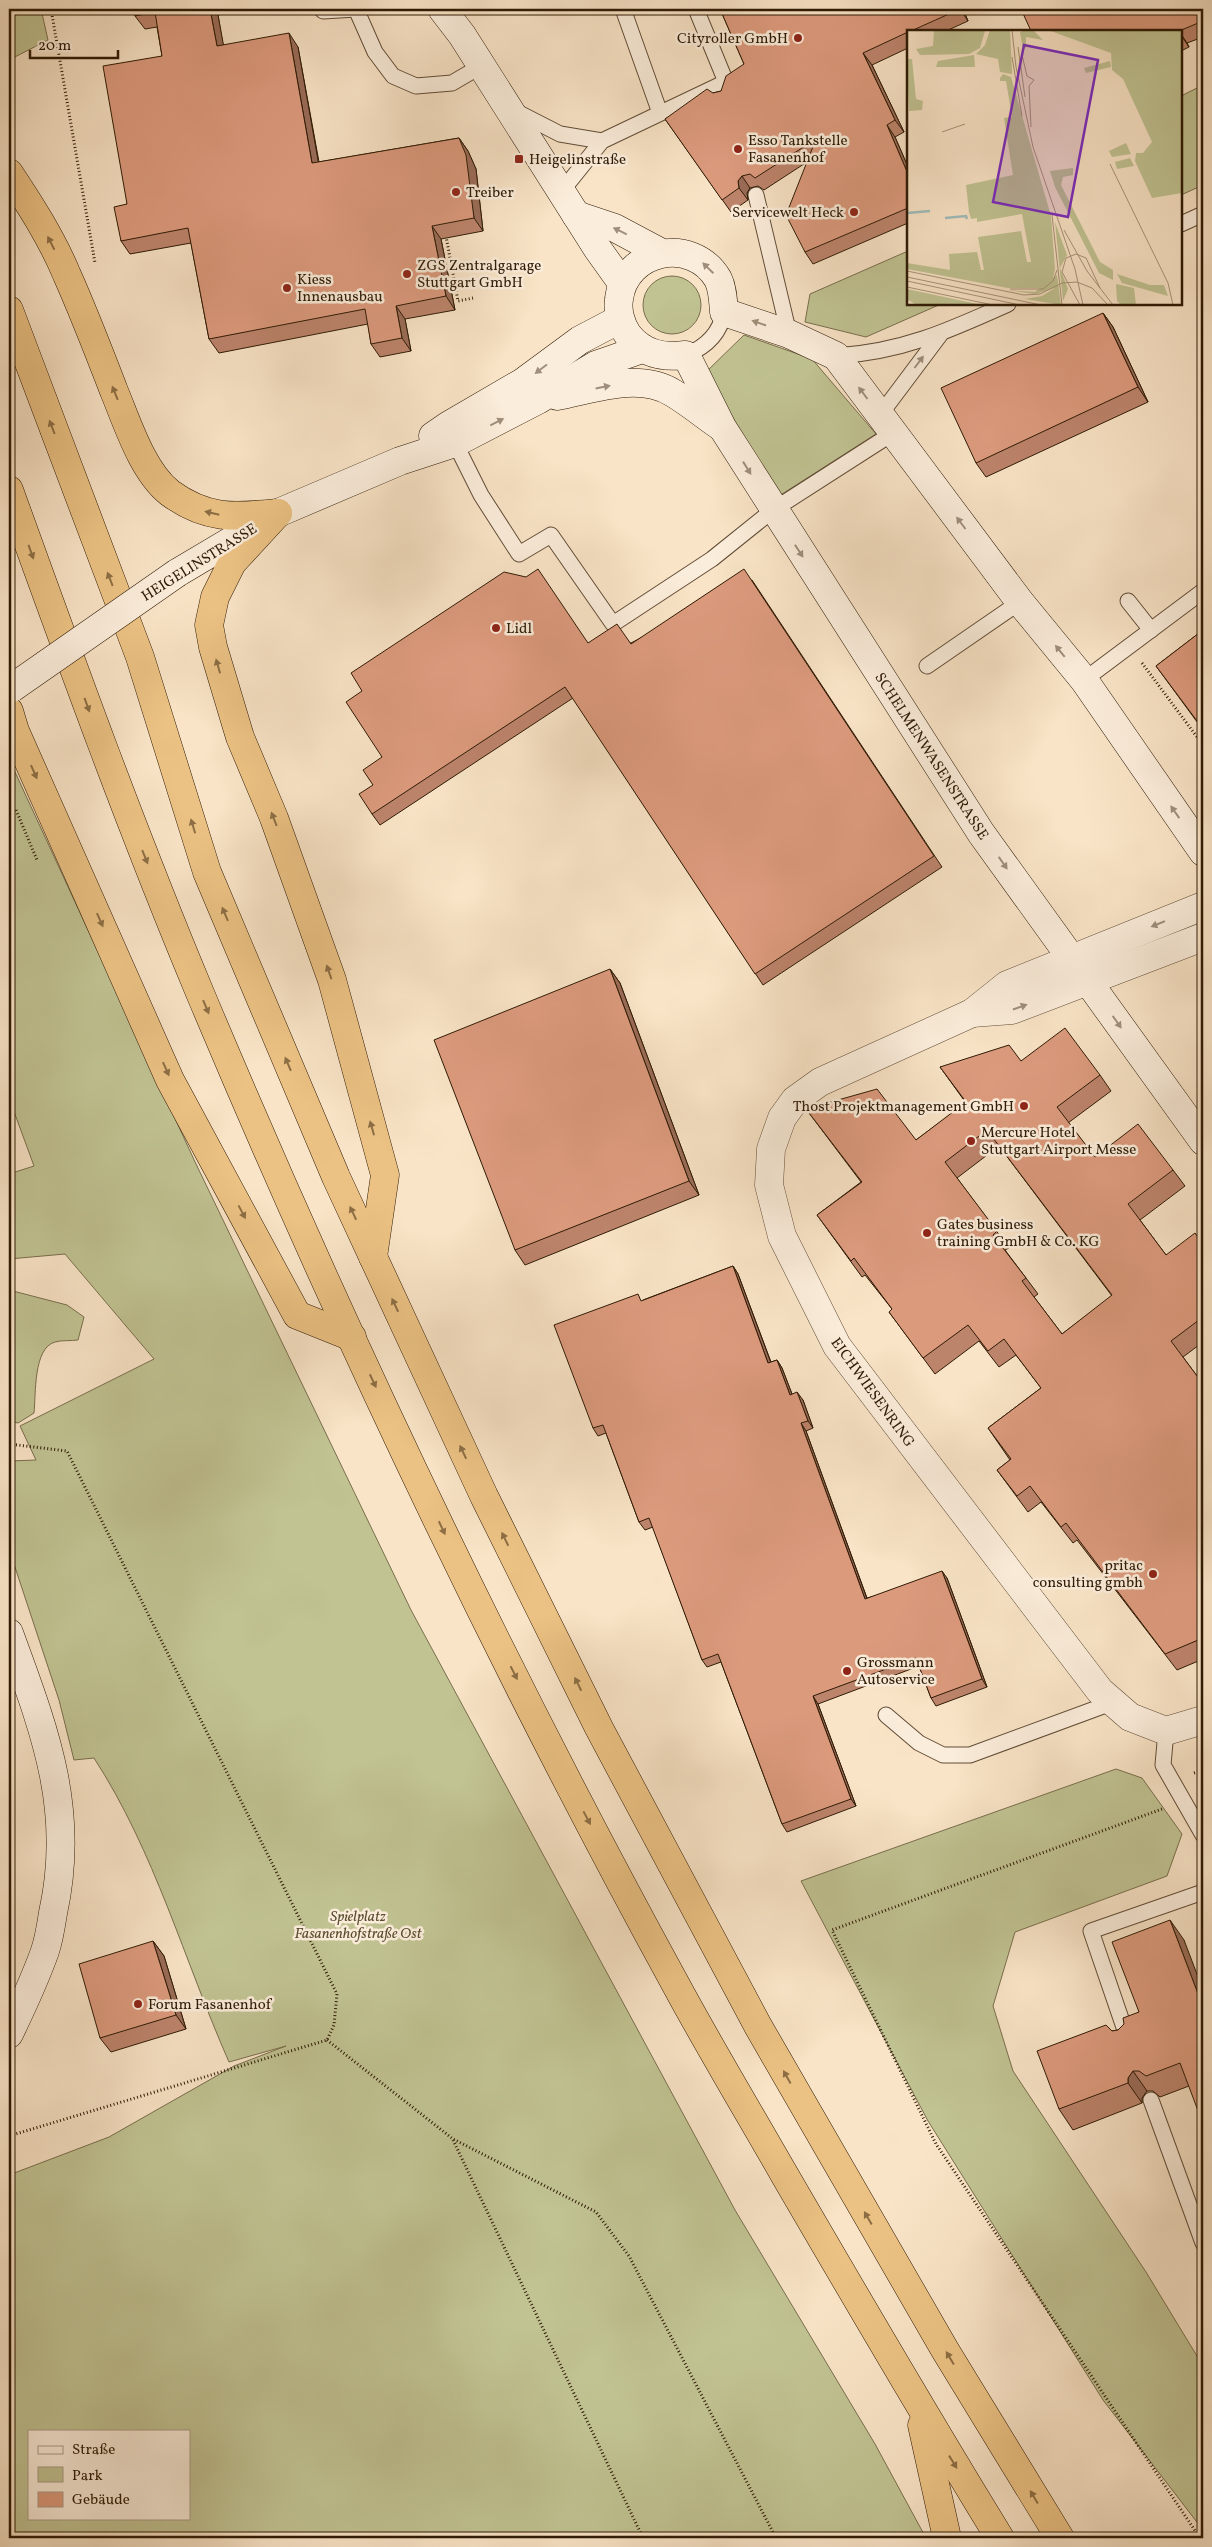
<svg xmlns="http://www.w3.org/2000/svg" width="1212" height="2547" font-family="Vollkorn,serif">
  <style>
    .green { fill: #c1c393; stroke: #786e4c; fill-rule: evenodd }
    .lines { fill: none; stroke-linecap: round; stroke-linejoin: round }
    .lane-casing { stroke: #614c36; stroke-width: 17 }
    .street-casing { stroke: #614c36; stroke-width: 29 }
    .secondary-casing { stroke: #2e1a05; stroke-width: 29 }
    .highway-casing { stroke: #2e1a05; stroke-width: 29 }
    .path { stroke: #2e1a05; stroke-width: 3; stroke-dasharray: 1 2.5; stroke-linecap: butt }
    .lane { stroke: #fbeddb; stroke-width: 15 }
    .street { stroke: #fbeddb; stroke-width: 28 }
    .secondary { stroke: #fbeddb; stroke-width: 28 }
    .highway { stroke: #ecc284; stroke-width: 28 }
    .secondary-bridge-casing { stroke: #2e1a05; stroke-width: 29; stroke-linecap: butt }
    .secondary-bridge { stroke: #fbeddb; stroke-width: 28 }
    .wall { fill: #bd846c; stroke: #2e1a05; fill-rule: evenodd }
    .shaded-wall { fill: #9a6c58; stroke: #2e1a05 }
    .building { fill: #dc9a7d; stroke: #2e1a05; fill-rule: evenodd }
    .oneway { fill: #9f8e7b }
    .oneway2 { fill: #8d6e44 }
    .poi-dot { fill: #8f2418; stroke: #fbeddb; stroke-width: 2 }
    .labels { text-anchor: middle; stroke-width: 5; stroke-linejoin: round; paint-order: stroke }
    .poi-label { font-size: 15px; fill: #2e1a05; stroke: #fbeddb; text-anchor: start }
    .street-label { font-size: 15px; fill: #2e1a05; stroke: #fbeddb }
    .park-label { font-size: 15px; font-style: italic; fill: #5a4d30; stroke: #fbeddb }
    .inset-river { fill: none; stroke: #a0bdbc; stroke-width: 2.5 }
    .inset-road { fill: none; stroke: #a89379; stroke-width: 1 }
    .view { fill: #7b2cbf; fill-opacity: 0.15; stroke: #7b2cbf; stroke-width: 2.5 }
    .inset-edge { fill: none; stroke: #2e1a05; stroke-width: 2.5 }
  </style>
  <rect width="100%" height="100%" fill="#f9e4c7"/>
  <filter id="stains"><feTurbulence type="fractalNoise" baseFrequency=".004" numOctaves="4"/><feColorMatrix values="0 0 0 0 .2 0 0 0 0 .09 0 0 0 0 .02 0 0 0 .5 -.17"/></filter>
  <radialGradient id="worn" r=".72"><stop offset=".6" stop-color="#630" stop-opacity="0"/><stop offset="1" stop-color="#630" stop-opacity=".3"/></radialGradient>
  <g class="green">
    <polygon points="9,9 41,9 48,40 9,60"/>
    <polygon points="1203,85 1203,185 1181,195 1181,96"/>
    <polygon points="908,251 908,304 941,304 866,337 805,322 810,294"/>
    <circle cx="672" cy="305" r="29"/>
    <polygon points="744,335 812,359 876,434 779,496 706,372"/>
    <path d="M9,759L196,1164L411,1610L735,2210L875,2444L926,2538H9V2175L109,2137L234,2066L286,2046L229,2062C184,1960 155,1852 94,1758L74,1760L59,1700L9,1549V1461L36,1460L20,1426L154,1359L65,1254L9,1259V1174L34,1166L9,1098ZM29,2431H189V2518H29Z"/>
    <path d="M9,1290L67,1305L84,1317L78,1340C71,1341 62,1340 55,1342C33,1348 36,1395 34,1413L18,1423L9,1421Z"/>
    <polygon points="1116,1769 1142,1778 1182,1834 1167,1876 1015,1932 993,2006 1013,2071 1146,2272 1203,2366 1203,2530 1103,2400 928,2121 801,1881"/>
  </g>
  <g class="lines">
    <g class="lane-casing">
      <g id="lane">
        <polyline points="356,9 375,52 393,76 416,86 452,83 481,66"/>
        <polyline points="623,9 660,113"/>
        <polyline points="696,9 726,82"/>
        <polyline points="323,11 356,9"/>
        <polyline points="515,111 560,134 602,141"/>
        <polyline points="561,192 602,141 726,82 723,96"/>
        <polyline points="756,195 789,334"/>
        <polyline points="1181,224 1203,214"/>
        <path d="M686,355C706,347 720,334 724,312"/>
        <path d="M836,356C902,352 948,331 1008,304"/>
        <polyline points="880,415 940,335"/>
        <polyline points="455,443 481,495 519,554 551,535 613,624 712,559 773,510 893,433"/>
        <polyline points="1128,601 1151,630"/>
        <polyline points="927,666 1020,602"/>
        <polyline points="1084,680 1203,591"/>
        <polyline points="886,1715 919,1743 943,1755 970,1755 1114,1702"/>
        <polyline points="1166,1731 1163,1765 1203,1835"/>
        <polyline points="1129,2042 1091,1931 1203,1892"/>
        <polyline points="1151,2100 1203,2243"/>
      </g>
    </g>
    <g class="street-casing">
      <g id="street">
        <polyline points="1203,906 1007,985 972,1013 820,1082 795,1100 782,1118 771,1149 769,1185 782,1236 837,1346 1100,1691 1130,1717 1166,1731 1203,1720"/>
        <polyline points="972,1013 1012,1010 1203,937"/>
      </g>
    </g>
    <g class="secondary-casing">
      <g id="secondary">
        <polyline points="442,9 462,35 597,248 622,283"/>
        <polyline points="576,215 615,228 662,253"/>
        <path d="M557,396C594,389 639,372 673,393C690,403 705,416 720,426"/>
        <polyline points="433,436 449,425 523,382 580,340 620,319"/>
        <polyline points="177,573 278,513 400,461 455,443 538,400 596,365 642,349"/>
        <path d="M1203,852L1084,680L1020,602L836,356L789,334L724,312C723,301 723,289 718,279C692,235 625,250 619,299C617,311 621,325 628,335C643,354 663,358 686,355L722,427L981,833L1203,1141"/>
        <path d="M9,1633C44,1729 76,1809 53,1913C51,1926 49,1939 45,1951C35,1979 22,2007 9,2034"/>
      </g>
    </g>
    <g class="highway-casing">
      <g id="highway">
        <path d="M9,173C31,206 52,239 67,275C84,313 99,352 114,391C127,422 142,471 170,493C207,520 234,517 278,513"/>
        <polyline points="9,310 140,657 207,872 336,1177 484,1496 599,1728 758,2026 945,2350 1060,2538"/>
        <path d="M9,490C70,659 131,828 200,993C342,1331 500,1664 676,1985C710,2048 748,2111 784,2174C855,2296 926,2418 1000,2538"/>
        <polyline points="278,513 232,563 215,597 209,625 213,647 240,737 274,818 332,980 385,1175 373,1257"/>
        <polyline points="9,711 15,731 170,1080 297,1315 352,1337"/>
        <polyline points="922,2425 947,2538"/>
      </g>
    </g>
    <g class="path">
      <polyline points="51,9 95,263"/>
      <polyline points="446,236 458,301 473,298"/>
      <polyline points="1142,663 1203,745"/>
      <polyline points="16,810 37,860"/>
      <polyline points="9,1444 67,1451 337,1994 334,2025 327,2040 9,2136"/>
      <polyline points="1194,1773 1203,1770"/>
      <polyline points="1162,1809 832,1930 936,2144 1200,2538"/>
      <polyline points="327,2040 453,2139 596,2212 629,2256 776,2538"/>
      <polyline points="453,2140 643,2538"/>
    </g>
    <use href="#lane" class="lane"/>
    <use href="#street" class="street"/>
    <use href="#secondary" class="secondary"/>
    <use href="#highway" class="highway"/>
    <g class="secondary-bridge-casing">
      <polyline id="secondary-bridge" points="12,688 177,573"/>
    </g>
    <use href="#secondary-bridge" class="secondary-bridge"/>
  </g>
  <g class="wall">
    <polygon points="134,9 251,9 218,15 223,45 298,47 319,162 459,138 468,151 476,169 483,231 441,239 455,310 405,319 411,351 380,357 371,344 368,324 219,353 209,339 191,243 130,254 121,241 127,204 162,56 157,27 145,29 135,16"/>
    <polygon points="720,9 963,9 968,21 946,31 908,31 908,48 872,65 904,132 895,137 908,167 908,223 813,264 805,252 807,162 764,190 758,186 750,188 747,193 748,200 731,212 665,119 713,93 721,91 744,64"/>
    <polygon points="1203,9 1203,37 1187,43 1189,47 1181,51 1181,31 1031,31"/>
    <polygon points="1103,313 1113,327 1148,402 986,477 976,463"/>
    <polygon points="752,580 942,867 763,985 573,698 380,825 372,814 373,785 382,757 362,691 588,643 631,643"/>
    <polygon points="1203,630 1203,730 1156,666"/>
    <polygon points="610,969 620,983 699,1195 525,1265 515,1250"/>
    <path d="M1021,1061L1100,1075L1111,1091L1068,1123L1095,1157L1173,1170L1185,1186L1140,1220L1166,1255L1203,1245V1342L1183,1357L1203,1384V1659L1177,1670L1077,1540L1073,1543L1041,1502L1028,1512L997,1470L1010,1460L988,1428L1041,1388L1016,1355L999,1367L979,1341L935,1374L889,1312L892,1309L865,1275L862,1277L817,1215L861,1182L806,1109L916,1140L966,1103L940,1067ZM999,1146L1112,1296L1062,1334L1034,1297L1038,1294L1005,1250L1009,1248L957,1178Z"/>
    <polygon points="733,1266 738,1274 771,1362 777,1360 782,1368 792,1394 803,1400 813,1428 806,1431 867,1598 947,1578 987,1687 936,1706 931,1698 919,1666 818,1704 856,1806 787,1832 782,1824 721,1662 707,1667 702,1660 653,1527 645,1530 639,1522 606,1433 598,1436 593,1428 643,1300"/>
    <polygon points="1184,1940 1189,2086 1160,2097 1153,2091 1147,2091 1142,2098 1142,2103 1073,2130 1059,2109 1112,2031 1118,2030 1139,2012"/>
    <polygon points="153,1941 164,1956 186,2029 111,2052 100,2038"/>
  </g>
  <g class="shaded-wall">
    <polygon points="210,9 214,9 218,15 226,59 217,46"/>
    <polygon points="960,9 963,9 968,21"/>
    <polygon points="289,33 298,47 321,177 312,163"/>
    <polygon points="1181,34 1187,43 1189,47 1181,35"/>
    <polygon points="863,53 872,65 904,132 895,120"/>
    <polygon points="887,125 895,137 908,167 908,174"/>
    <polygon points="459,138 468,151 476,169 483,231 474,218"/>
    <polygon points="742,176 750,188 747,193 748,200 739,188 738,181"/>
    <polygon points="432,226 441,239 455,310 446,296"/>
    <polygon points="396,306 405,319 411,351 402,338"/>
    <polygon points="1103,313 1113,327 1148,402 1138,387"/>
    <polygon points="610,969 620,983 699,1195 689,1181"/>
    <polygon points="733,1266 738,1274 774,1371 768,1363"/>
    <polygon points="777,1360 782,1368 795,1402 790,1395"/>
    <polygon points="797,1392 803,1400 813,1428 808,1421"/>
    <polygon points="801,1423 806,1431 870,1607 865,1599"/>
    <polygon points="942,1571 947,1578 987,1687 982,1679"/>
    <polygon points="813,1696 818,1704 856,1806 851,1799"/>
    <polygon points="1170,1920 1184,1940 1203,1990 1203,2007"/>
    <polygon points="153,1941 164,1956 186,2029 176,2015"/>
    <polygon points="1133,2071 1147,2091 1142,2098 1142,2103 1128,2083 1128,2078"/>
  </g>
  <g class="building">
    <polygon points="134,9 210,9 217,46 289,33 312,163 459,138 466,155 474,218 432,226 446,296 396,306 402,338 371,344 365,309 209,339 188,228 121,241 114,207 127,204 103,66 162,56 155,12 135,16"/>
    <polygon points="720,9 960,9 911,31 908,31 908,32 863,53 895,120 887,125 908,174 908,208 805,252 786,215 816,139 755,178 750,174 742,176 738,181 739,188 722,200 665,119 707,89 713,93 721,91 726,76 744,64"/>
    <polygon points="1021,9 1203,9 1203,21 1179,31 1031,31"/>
    <polygon points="1103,313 1138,387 976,463 941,388"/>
    <polygon points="538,569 588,643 617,624 631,644 744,569 934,856 755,974 565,687 372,814 359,794 373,785 363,770 382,757 346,702 362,691 351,673 504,572 526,577"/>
    <polygon points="1203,630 1203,729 1156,666"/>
    <polygon points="610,969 689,1181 515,1250 434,1040"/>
    <path d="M1065,1028L1100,1075L1057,1107L1095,1157L1138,1124L1173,1170L1128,1204L1166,1255L1195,1233L1203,1245V1317L1171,1341L1203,1384V1638L1165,1654L1066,1523L1061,1527L1030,1486L1017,1496L997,1470L1011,1459L988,1428L1041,1388L1004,1339L988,1351L968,1325L923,1358L889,1312L892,1309L854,1258L851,1261L817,1215L862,1182L806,1109L877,1089L916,1140L966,1102L940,1067L1009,1045L1021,1061ZM987,1130L1112,1295L1062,1334L1022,1281L1026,1278L993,1235L997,1231L945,1162Z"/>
    <polygon points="733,1266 768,1363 777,1360 790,1395 797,1392 802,1405 808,1421 801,1423 865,1599 942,1571 982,1679 931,1698 916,1658 813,1696 851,1799 782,1824 718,1654 702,1660 649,1518 639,1522 603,1425 593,1428 554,1325 638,1294 641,1301"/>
    <polygon points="1170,1920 1203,2007 1203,2124 1180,2063 1146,2076 1139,2071 1133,2071 1128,2078 1128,2083 1059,2109 1037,2051 1106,2025 1112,2031 1118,2030 1124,2024 1123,2018 1139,2012 1112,1942"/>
    <polygon points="153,1941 176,2015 100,2038 79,1964"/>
  </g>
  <defs><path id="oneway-solid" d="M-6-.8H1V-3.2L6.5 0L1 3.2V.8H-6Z" transform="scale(1.25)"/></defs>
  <g class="oneway">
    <use href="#oneway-solid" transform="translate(620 231) rotate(-154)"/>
    <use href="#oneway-solid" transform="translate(708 268) rotate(-136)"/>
    <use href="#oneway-solid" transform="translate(759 323) rotate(-161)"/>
    <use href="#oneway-solid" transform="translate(919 362) rotate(-53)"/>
    <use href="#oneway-solid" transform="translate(541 369) rotate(143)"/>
    <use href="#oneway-solid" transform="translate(603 387) rotate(-11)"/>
    <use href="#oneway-solid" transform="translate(863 393) rotate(-127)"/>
    <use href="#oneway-solid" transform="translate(497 422) rotate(-27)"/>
    <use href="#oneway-solid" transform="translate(747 468) rotate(58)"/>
    <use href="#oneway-solid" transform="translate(961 523) rotate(-127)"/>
    <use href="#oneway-solid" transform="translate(799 551) rotate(57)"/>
    <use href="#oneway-solid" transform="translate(1060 651) rotate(-129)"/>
    <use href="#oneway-solid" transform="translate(1175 812) rotate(-125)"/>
    <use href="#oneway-solid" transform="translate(1003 863) rotate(55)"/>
    <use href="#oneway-solid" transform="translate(1158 924) rotate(158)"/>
    <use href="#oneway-solid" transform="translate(1020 1007) rotate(-19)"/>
    <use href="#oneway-solid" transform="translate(1117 1022) rotate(55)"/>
  </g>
  <g class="oneway2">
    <use href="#oneway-solid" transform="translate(51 243) rotate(-117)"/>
    <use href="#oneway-solid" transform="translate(115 393) rotate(-112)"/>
    <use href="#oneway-solid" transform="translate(52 427) rotate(-111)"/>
    <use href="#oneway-solid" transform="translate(212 513) rotate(-167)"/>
    <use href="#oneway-solid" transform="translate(31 552) rotate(70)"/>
    <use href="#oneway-solid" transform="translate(110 579) rotate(-111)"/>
    <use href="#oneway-solid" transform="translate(218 666) rotate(-106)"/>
    <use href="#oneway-solid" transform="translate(87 705) rotate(70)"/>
    <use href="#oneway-solid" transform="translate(34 772) rotate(66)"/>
    <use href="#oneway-solid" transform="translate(274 819) rotate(-111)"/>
    <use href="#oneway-solid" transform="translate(193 826) rotate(-107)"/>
    <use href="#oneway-solid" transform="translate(145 857) rotate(68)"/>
    <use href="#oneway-solid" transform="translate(225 914) rotate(-113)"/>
    <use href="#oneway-solid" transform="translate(100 920) rotate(66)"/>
    <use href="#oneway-solid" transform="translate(329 972) rotate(-109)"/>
    <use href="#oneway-solid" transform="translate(206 1007) rotate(67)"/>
    <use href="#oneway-solid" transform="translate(288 1064) rotate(-113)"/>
    <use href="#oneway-solid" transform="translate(166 1069) rotate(66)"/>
    <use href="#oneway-solid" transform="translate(372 1128) rotate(-106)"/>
    <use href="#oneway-solid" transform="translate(242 1212) rotate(62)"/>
    <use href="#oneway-solid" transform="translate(353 1213) rotate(-115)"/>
    <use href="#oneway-solid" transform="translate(395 1305) rotate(-115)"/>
    <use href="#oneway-solid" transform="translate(373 1381) rotate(65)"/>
    <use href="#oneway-solid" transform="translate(463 1452) rotate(-115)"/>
    <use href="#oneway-solid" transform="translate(442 1528) rotate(65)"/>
    <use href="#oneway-solid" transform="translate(505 1539) rotate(-116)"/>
    <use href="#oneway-solid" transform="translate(514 1673) rotate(63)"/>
    <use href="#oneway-solid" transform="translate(578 1684) rotate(-116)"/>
    <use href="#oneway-solid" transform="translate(587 1818) rotate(62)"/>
    <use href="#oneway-solid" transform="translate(787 2077) rotate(-119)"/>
    <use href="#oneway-solid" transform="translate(868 2218) rotate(-120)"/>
    <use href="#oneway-solid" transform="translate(950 2358) rotate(-121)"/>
    <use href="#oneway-solid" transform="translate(953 2462) rotate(58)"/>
    <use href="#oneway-solid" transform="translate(1034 2497) rotate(-121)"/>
  </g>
  <g class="poi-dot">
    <circle cx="798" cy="38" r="5"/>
    <circle cx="738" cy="149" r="5"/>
    <rect x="514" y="154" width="10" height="10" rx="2.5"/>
    <circle cx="456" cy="192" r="5"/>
    <circle cx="854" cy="212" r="5"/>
    <circle cx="407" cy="274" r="5"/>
    <circle cx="287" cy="288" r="5"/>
    <circle cx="496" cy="628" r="5"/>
    <circle cx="1024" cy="1106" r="5"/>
    <circle cx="971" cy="1141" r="5"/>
    <circle cx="927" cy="1233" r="5"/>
    <circle cx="1153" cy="1574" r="5"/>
    <circle cx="847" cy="1671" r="5"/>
    <circle cx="138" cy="2004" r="5"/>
  </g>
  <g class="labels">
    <g class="poi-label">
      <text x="788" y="43" text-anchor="end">Cityroller GmbH</text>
      <text x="748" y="145">Esso Tankstelle<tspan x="748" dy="17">Fasanenhof</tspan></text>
      <text x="529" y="164">Heigelinstraße</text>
      <text x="466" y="197">Treiber</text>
      <text x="844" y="217" text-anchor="end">Servicewelt Heck</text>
      <text x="417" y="270">ZGS Zentralgarage<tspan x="417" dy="17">Stuttgart GmbH</tspan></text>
      <text x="297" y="284">Kiess<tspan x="297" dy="17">Innenausbau</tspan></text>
      <text x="506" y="633">Lidl</text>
      <text x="1014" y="1111" text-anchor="end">Thost Projektmanagement GmbH</text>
      <text x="981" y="1137">Mercure Hotel<tspan x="981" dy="17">Stuttgart Airport Messe</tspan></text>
      <text x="937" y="1229">Gates business<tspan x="937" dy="17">training GmbH &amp; Co. KG</tspan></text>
      <text x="1143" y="1570" text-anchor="end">pritac<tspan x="1143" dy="17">consulting gmbh</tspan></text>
      <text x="857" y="1667">Grossmann<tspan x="857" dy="17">Autoservice</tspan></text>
      <text x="148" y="2009">Forum Fasanenhof</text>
    </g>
    <g class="street-label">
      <text transform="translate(199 562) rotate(-32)" y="5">HEIGELINSTRASSE</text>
      <text transform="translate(932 756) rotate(57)" y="5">SCHELMENWASENSTRASSE</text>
      <text transform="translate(873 1392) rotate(54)" y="5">EICHWIESENRING</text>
    </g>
    <g class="park-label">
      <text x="358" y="1921">Spielplatz<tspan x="358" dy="17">Fasanenhofstraße Ost</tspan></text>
    </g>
  </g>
  <g transform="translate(907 30)">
    <rect width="275" height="275" fill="#f9e4c7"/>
    <path d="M27,0H72L78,1L73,18L62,24L13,25L9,19L26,16ZM83,0H103L105,44L93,42L91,29L69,24L78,15ZM118,0H126L136,10L119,7V18L116,19L113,2ZM141,0H275V163L245,168L228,131L229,123H236L245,112L216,49L205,40L204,23ZM67,25L68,37H29L31,31ZM0,29H5L9,69L16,71L15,80L2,81ZM203,31L204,37L179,43L177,38ZM96,44L104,47L144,186L148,239L146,248L137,258H101L0,239V233L43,240L42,224L70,222L74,240H77L71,207L114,201L120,232H124L115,184L70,192V188L64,189L62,182L59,155L106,145L97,88L105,87L99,51H93V48ZM219,113L224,124L205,127L202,121ZM223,128L227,136L210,139L208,132ZM166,138V145L156,147L154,155L193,232L206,240V250L192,243L148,157L143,141ZM148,192L160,225L153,238L161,259L156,271ZM210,244L243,255H257L261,266L215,253ZM150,245L154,275L118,269L135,266L148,258L128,264L100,260L128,262ZM209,254L227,258L229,275H214L210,271ZM0,259L75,275H9L0,269Z" fill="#c1c393"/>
    <path class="inset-river" d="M0,183L23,181M38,188L59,186L60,189"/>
    <path class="inset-road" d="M105,0L109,37L126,117L168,239L176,275M111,17L118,67M115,25L120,46L127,50L122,56L124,97M105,27L115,86M35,102L58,94M203,134L261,253L266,275M145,185L155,275M157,200L180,241L206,275M0,241L117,265L133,264L155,253L170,252L185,258L201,275M0,247L134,275M0,251L113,275M0,257L86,275M103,259H136L146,251L150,240M173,275L155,242L159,228L169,224L179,228L193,258"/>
    <path class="view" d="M117,15L191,30L161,187L86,172Z"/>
    <rect width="275" height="275" class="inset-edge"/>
  </g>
  <rect width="1212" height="2547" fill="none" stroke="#f9e4c7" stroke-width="30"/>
  <rect x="10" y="10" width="1192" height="2527" fill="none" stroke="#2e1a05" stroke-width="2.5"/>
  <rect x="15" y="15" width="1182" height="2517" fill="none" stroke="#2e1a05"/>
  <rect x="28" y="2430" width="162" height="90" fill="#fbeddb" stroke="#a99985"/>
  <rect x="38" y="2446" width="25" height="8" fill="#fbeddb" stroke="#a99985"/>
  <text x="72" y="2454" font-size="15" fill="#2e1a05">Straße</text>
  <rect x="38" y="2467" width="25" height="15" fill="#c1c393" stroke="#a99985"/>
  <text x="72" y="2480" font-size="15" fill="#2e1a05">Park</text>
  <rect x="38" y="2492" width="25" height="15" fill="#dc9a7d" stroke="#a99985"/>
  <text x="72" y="2504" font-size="15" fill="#2e1a05">Gebäude</text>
  <path d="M30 50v8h88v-8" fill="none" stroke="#2e1a05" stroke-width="2.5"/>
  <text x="38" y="50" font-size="15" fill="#2e1a05" stroke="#fbeddb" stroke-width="4" paint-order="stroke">20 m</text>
  <rect width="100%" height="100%" filter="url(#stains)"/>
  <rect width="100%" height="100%" fill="url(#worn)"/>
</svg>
